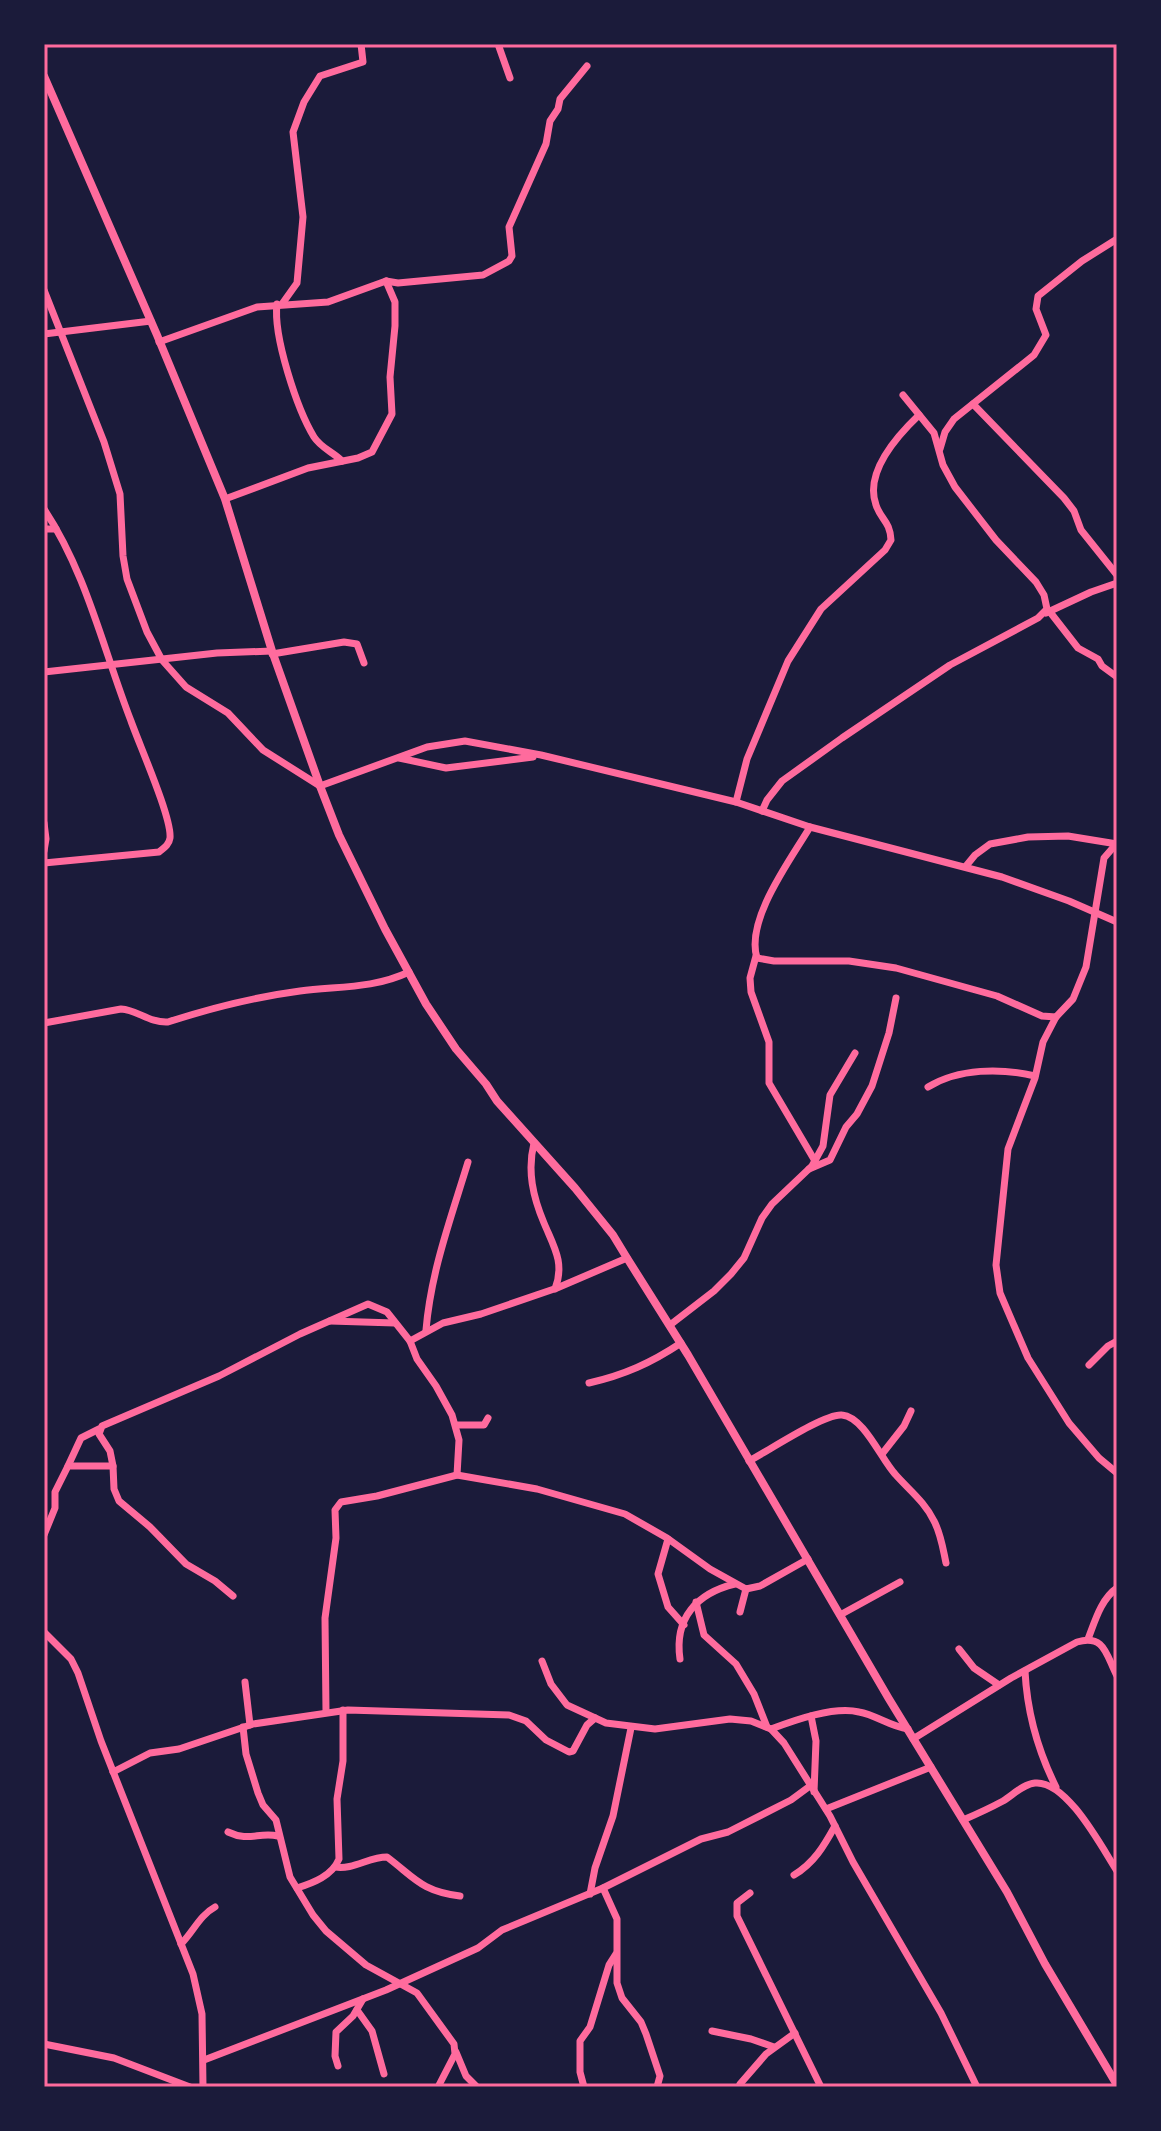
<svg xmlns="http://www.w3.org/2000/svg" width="1161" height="2131" font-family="'DM Sans',sans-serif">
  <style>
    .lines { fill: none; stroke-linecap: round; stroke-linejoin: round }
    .minor { stroke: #ff6b9d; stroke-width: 7 }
    .tertiary { stroke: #ff6b9d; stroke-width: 8 }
    .neatline { fill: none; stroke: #ff6b9d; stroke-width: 3 }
  </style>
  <rect width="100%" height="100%" fill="#1b1b3a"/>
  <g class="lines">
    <g class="minor">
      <polyline points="498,44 510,78"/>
      <polyline points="44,290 104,442 120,494 123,556 127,579 147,632 162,660 186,687 228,713 263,750 320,786 427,747 465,741 541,755 736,802 810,827 1002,877 1069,901 1117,922"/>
      <path d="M277,304C273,336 297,409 314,437C321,448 333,452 342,461"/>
      <polyline points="282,304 297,283 303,217 293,132 304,102 320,76 363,62 361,44"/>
      <polyline points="44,334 151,321"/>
      <polyline points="159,342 257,307 328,302 386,281 398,283 483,275 509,261 512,256 509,227 546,144 550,121 558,109 560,99 587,66"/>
      <polyline points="973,404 1064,498 1074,511 1081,530 1117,575"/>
      <polyline points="940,449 945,432 954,419 1034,355 1046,335 1036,309 1038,296 1082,261 1117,239"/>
      <polyline points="225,499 308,468 358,458 372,452 392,414 390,377 395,326 395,302 386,281"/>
      <path d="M44,509C87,574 103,649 131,721C139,744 172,818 170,838C169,845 164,848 159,852L44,863"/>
      <polyline points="44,529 56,529"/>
      <polyline points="1050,612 1078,648 1098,659 1102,666 1117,677"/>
      <polyline points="1046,613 1091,592 1117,583"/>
      <polyline points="272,654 344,642 357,644 364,663"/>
      <polyline points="44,672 217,653 272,651"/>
      <polyline points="399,758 446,768 533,757"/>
      <path d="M736,802L747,759L788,661L821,609L885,550L891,540C890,521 881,520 876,505C864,472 897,436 919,415"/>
      <polyline points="762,811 767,800 782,781 842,738 950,665 1038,618 1047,609 1044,595 1036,582 996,540 955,487 943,465 934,433 903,395"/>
      <polyline points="44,823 46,839 44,851"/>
      <path d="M810,827C791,859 745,920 757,958L774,961H849L896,968L997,996L1042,1016L1056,1017L1073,999L1086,967L1104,858L1117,843"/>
      <polyline points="966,866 975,855 990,844 1028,837 1068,836 1117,844"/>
      <polyline points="756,956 750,978 751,992 769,1042 769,1083 815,1161"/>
      <polyline points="1056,1017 1043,1042 1035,1078 1008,1149 996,1265 1000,1293 1028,1358 1069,1423 1099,1458 1117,1473"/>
      <path d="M44,1023L121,1009C138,1010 149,1023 168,1022C211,1008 255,997 300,991C338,986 373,989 409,972"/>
      <path d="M928,1087C959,1068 1001,1068 1035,1076"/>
      <path d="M534,1143C527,1171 533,1197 544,1223C554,1247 565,1263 555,1289"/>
      <polyline points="809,1169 830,1160 846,1127 857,1114 872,1086 889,1033 896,998"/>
      <polyline points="330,1321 395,1323"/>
      <polyline points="670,1325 714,1291 731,1274 744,1258 762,1218 772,1204 812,1166 823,1146 830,1095 855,1053"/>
      <path d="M426,1330C431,1271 451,1218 468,1162"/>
      <polyline points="410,1341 443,1323 481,1314 557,1288 627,1258"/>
      <polyline points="1089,1365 1108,1346 1117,1341"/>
      <path d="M589,1383C624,1375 651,1363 681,1343"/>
      <polyline points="456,1425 484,1425 488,1418"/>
      <polyline points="882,1454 904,1426 911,1411"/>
      <path d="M749,1461C768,1451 825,1413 842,1415C864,1417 881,1459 895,1474C909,1490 925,1502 934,1521C941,1534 943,1549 946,1563"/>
      <polyline points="68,1466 81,1438 99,1429"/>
      <polyline points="113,1466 110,1451 99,1434 102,1426 219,1376 300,1334 368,1304 387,1312 410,1341 417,1359 436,1386 452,1415 459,1440 457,1475"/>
      <polyline points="44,1535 55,1508 55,1492 68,1466 113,1466 114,1489 119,1501 150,1527 186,1564 215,1581 233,1596"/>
      <polyline points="668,1539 658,1574 668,1607 684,1625"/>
      <polyline points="696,1602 704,1635 736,1664 754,1694 767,1727"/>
      <polyline points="740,1612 746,1589"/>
      <polyline points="840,1615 900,1582"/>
      <polyline points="44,1632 71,1659 78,1673 101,1741 193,1974 202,2014 203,2087"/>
      <path d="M1088,1639C1095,1621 1101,1599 1117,1588"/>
      <polyline points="959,1649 974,1668 999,1685"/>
      <path d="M680,1659C674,1618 697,1593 735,1584"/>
      <polyline points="542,1661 551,1684 567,1705 606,1723 655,1729 730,1719 751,1721 771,1729 784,1743 830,1816 853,1862 941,2013 977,2087"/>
      <path d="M1025,1671C1027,1711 1038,1751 1056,1787"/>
      <polyline points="245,1682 250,1725"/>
      <polyline points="326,1712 325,1618 336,1538 335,1510 341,1502 377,1496 457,1475 537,1489 625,1514 667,1538 710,1569 746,1589 760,1586 808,1559"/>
      <polyline points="811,1716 816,1741 814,1792"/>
      <polyline points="243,1727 246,1754 258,1793 263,1805 276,1820 290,1877 313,1915 326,1931 366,1965 417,1993 454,2044 455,2054 438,2087"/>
      <path d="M771,1729C795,1720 834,1706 859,1712C876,1715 889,1726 908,1729"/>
      <path d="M913,1739L1011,1678L1077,1642C1105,1634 1106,1655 1117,1676"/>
      <polyline points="113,1772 150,1753 179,1749 253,1724 348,1710 509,1715 526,1721 546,1740 569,1752 573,1751 587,1725 595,1718"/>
      <polyline points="826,1809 931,1767"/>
      <path d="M963,1820C977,1814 990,1808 1003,1801C1013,1795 1023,1784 1035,1783C1067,1780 1102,1848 1117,1871"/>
      <path d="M228,1832C249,1842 258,1832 278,1836"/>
      <path d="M335,1867C353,1870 369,1857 387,1857C415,1878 421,1891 460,1896"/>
      <path d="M794,1875C814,1863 824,1846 835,1826"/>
      <path d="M297,1888C313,1883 332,1876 339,1859L337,1799L343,1761V1710"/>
      <polyline points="603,1888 617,1919 617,1983 622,1998 641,2022 646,2034 660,2076 657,2087"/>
      <polyline points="750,1893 737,1903 737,1916 821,2087"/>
      <polyline points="590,1894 595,1868 613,1816 631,1728"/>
      <path d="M181,1944C193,1932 200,1915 215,1907"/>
      <polyline points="357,2010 372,2031 384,2074"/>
      <polyline points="712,2031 751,2039 774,2047"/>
      <polyline points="44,2044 114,2058 190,2087"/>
      <polyline points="456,2052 466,2076 477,2087"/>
      <polyline points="204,2060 386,1990 478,1948 502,1930 603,1888 701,1839 728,1832 791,1800 810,1786"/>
      <polyline points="338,2066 335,2056 336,2032 353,2016 363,1999"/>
      <polyline points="740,2084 766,2054 795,2033"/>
      <polyline points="584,2087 580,2072 580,2041 590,2027 609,1965 616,1954"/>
    </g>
    <polyline class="tertiary" points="44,76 157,335 225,499 272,651 320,786 339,835 385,929 426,1004 456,1049 486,1084 497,1101 575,1188 613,1235 627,1258 688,1355 889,1699 1007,1892 1045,1964 1117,2085"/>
  </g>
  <rect width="1161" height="2131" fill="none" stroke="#1b1b3a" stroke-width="92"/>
  <rect x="46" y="46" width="1069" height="2039" class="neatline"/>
</svg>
